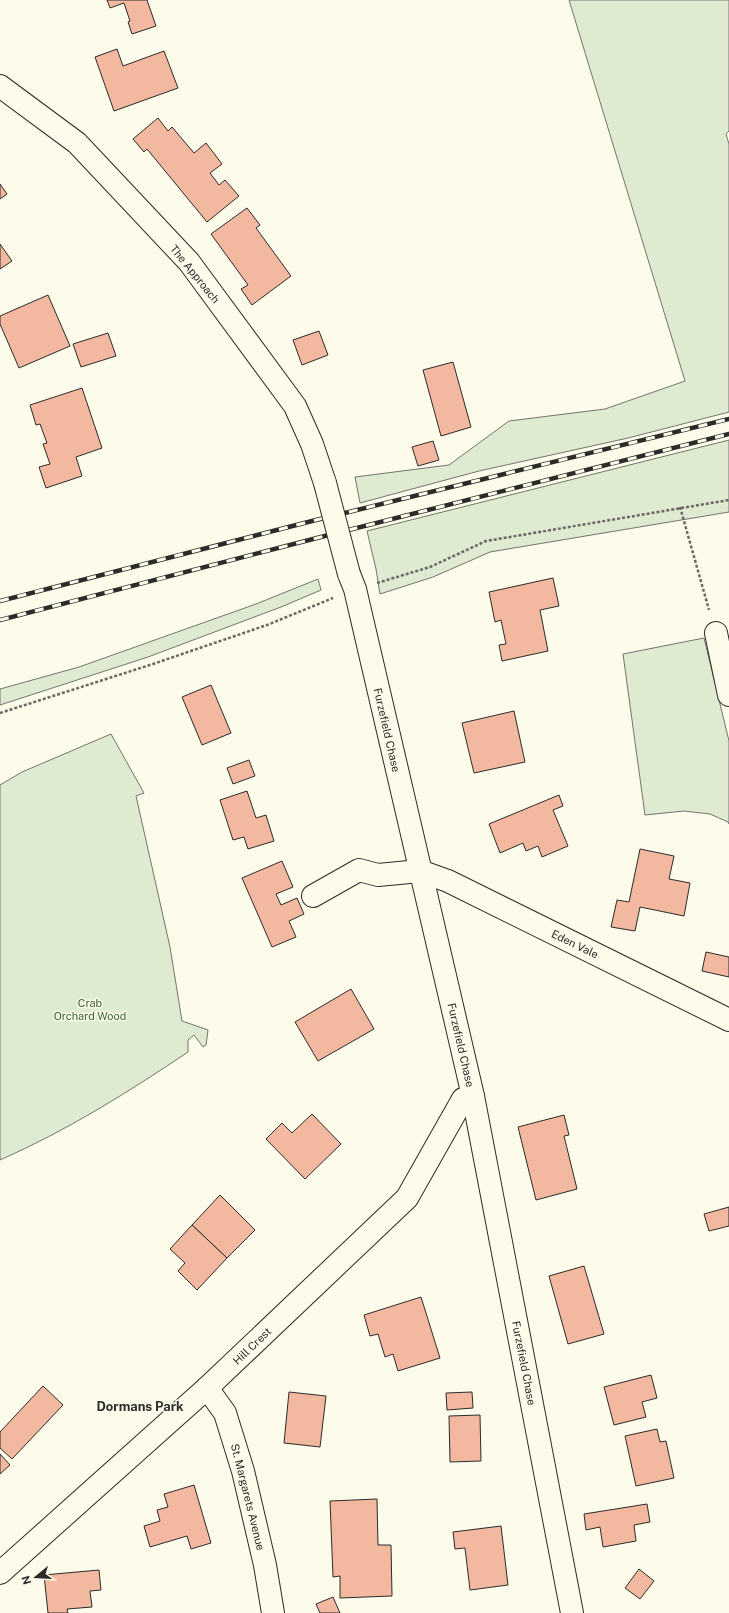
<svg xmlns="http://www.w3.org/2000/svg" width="729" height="1613" font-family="'Public Sans',sans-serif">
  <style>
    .green { fill: #deebd1; stroke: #74746e }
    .building { fill: #f2b8a0; stroke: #2b2b2b }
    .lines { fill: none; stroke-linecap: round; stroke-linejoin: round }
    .minor-casing { stroke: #2b2b2b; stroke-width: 24 }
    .path { stroke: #6a6964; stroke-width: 2.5; stroke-dasharray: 3 2; stroke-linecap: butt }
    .minor { stroke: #fdfbea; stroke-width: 22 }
    .rail-casing { stroke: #2b2b2b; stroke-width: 4.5 }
    .rail { stroke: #fdfbea; stroke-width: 3; stroke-dasharray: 9; stroke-linecap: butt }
    .minor-bridge-casing { stroke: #2b2b2b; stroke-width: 24; stroke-linecap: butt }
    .minor-bridge { stroke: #fdfbea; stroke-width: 22 }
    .labels { text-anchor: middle; stroke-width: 3; stroke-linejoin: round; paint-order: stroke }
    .street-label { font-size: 11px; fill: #2b2b2b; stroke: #fdfbea }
    .park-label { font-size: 11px; fill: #34623c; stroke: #fdfbea }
    .quarter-label { font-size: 13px; font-weight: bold; fill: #2b2b2b; stroke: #fdfbea }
  </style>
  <rect width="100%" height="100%" fill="#fdfbea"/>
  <g class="green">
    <polygon points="569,0 729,0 729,131 726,134 729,144 729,412 628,438 479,471 360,503 355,477 449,465 509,421 605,409 685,381"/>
    <polygon points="729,440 729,512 490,552 433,577 380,594 376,569 367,531"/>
    <polygon points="318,579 321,590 281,607 148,657 0,705 0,689 79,667 256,604"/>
    <polygon points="704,638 729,741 729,824 728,822 710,814 684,811 645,815 623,654"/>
    <path d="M111,734L144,793L136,796L170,947L182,1021L208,1030L206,1045L203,1047L194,1035L188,1040V1052C127,1093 66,1131 0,1160V785L22,772Z"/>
  </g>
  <g class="building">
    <polygon points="107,0 147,0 156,26 132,34 128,22 130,21 124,3 110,8"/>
    <polygon points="117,49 123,66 164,51 178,88 114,111 95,57"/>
    <polygon points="158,118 168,131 172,127 194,153 206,143 222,164 210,173 219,185 225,180 239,196 207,222 147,149 144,152 133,139"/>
    <polygon points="0,184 7,194 0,199"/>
    <polygon points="247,208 260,225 256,228 291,276 252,305 241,289 248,285 211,234"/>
    <polygon points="0,244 12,261 0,269"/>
    <polygon points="48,295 70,346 19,368 0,324 0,316"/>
    <polygon points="319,331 328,355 302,365 293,340"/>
    <polygon points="108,333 116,356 81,367 73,344"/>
    <polygon points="453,362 471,427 441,436 423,370"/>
    <polygon points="82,388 102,448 76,457 82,476 46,488 39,467 50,464 43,444 47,443 40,424 36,425 30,405"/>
    <polygon points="433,441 439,460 418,466 412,447"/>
    <polygon points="553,578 559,606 540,610 548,651 502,661 499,645 506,644 501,620 495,622 489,592"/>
    <polygon points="211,685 231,733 202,745 182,697"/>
    <polygon points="514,711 525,762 474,773 462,723"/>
    <polygon points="249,760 255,776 233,784 227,768"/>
    <polygon points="247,791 256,818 266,815 274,841 248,849 244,837 233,840 220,800"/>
    <polygon points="559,795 563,806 553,810 568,846 542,857 538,846 526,851 523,843 500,853 489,824"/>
    <polygon points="640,849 674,856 669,879 690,883 684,916 640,907 635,931 611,927 617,900 629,902"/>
    <polygon points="282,861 293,887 276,894 281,905 297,898 304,914 289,921 296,937 272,947 242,878"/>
    <polygon points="706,952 729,957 729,977 702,971"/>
    <polygon points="351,989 374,1029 318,1061 295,1022"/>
    <polygon points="312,1114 341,1144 305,1179 266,1139 282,1123 292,1133"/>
    <polygon points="564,1115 569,1135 564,1136 577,1189 536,1200 518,1127"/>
    <polygon points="220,1195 255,1230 227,1258 192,1225"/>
    <polygon points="729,1207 729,1226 709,1231 704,1214"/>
    <polygon points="192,1225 227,1258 197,1290 178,1271 185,1263 170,1249"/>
    <polygon points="584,1266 604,1334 568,1344 549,1276"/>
    <polygon points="421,1297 440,1358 398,1371 393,1354 385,1357 378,1334 370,1336 364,1315"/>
    <polygon points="651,1375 657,1398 642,1402 646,1417 614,1425 604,1387"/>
    <polygon points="43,1386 63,1405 12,1459 0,1448 0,1432"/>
    <polygon points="289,1392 326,1396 320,1447 284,1443"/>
    <polygon points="472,1392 473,1408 447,1410 446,1393"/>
    <polygon points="480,1415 481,1461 450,1462 449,1416"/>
    <polygon points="657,1429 660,1442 666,1441 674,1478 636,1486 625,1436"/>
    <polygon points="0,1454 10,1465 0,1474"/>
    <polygon points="194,1485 211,1543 191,1549 187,1536 150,1547 144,1526 160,1521 157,1510 168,1507 164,1494"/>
    <polygon points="377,1499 378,1545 391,1545 392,1596 340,1598 340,1576 333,1577 330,1501"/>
    <polygon points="647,1504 650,1522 634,1525 636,1541 603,1547 600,1527 586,1530 584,1514"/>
    <polygon points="501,1526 508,1585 470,1590 465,1548 455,1549 453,1532"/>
    <polygon points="639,1569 654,1581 640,1599 625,1588"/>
    <polygon points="99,1570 101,1590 90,1591 92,1607 67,1609 68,1613 48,1613 44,1575"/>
    <polygon points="333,1597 340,1613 320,1613 316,1604"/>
  </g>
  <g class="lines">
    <g class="minor-casing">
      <g id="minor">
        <polyline points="0,86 77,143 189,262 295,406 312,444 325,483"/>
        <polyline points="349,574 355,589 473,1096 572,1613"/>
        <polyline points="716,633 729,695"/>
        <polyline points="313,896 359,870 378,875 420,871 448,881 729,1020"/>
        <polyline points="207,1388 225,1413 243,1471 265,1565 273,1613"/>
        <polyline points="0,1573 207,1388 407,1198 463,1099 473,1096"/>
      </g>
    </g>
    <g class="path">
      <polyline points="680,507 709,610"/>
      <polyline points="377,583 430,567 486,541 729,500"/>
      <polyline points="0,713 153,664 267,625 333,598"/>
    </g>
    <use href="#minor" class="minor"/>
    <g class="rail-casing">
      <g id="rail">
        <polyline points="0,601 312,521 729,419"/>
        <polyline points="0,620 317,538 729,434"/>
      </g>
    </g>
    <use href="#rail" class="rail"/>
    <g class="minor-bridge-casing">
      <polyline id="minor-bridge" points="325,483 349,574"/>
    </g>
    <use href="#minor-bridge" class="minor-bridge"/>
  </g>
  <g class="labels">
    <g class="street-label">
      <text transform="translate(195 274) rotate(51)" y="4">The Approach</text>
      <text transform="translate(387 730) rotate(77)" y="4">Furzefield Chase</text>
      <text transform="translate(575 944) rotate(26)" y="4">Eden Vale</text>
      <text transform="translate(461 1045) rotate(77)" y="4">Furzefield Chase</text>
      <text transform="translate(252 1346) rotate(-44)" y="4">Hill Crest</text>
      <text transform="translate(524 1363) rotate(79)" y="4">Furzefield Chase</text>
      <text transform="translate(248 1497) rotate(76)" y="4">St. Margarets Avenue</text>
    </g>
    <g class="park-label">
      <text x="90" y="1007">Crab<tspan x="90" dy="13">Orchard Wood</tspan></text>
    </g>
    <g class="quarter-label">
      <text x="140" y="1411">Dormans Park</text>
    </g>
  </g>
  <g transform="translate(36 1577) rotate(252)" stroke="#fdfbea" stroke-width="3" paint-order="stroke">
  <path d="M0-3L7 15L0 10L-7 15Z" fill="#2b2b2b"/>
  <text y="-6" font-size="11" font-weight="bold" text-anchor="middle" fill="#2b2b2b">N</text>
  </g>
</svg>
